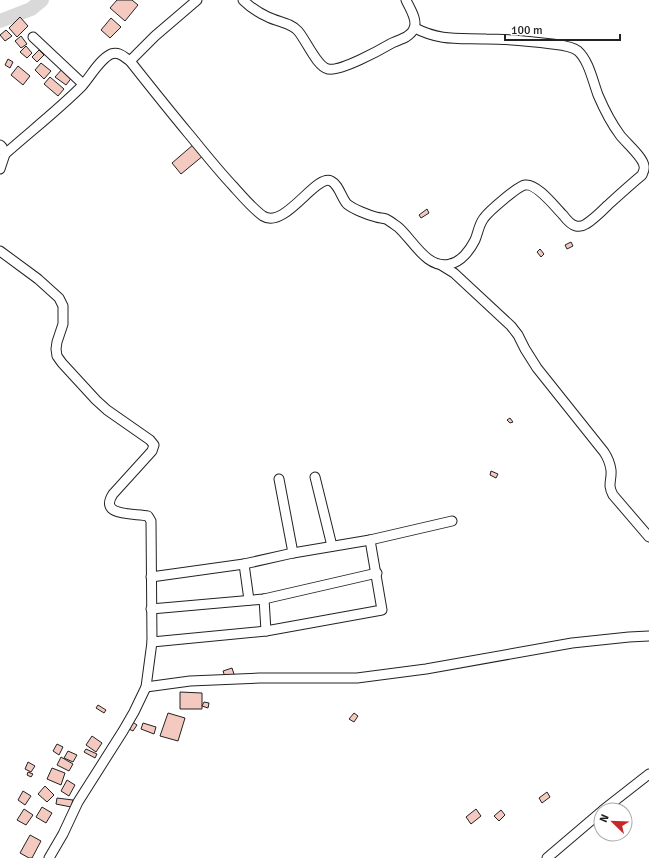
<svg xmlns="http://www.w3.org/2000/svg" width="649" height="858" font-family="Signika,sans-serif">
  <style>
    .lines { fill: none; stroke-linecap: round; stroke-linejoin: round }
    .river { stroke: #d9d9d9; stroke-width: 14 }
    .building { fill: #f3c9c0; stroke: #222 }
    .minor-casing { stroke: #222; stroke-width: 11 }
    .minor { stroke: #fff; stroke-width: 9 }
  </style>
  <rect width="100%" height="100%" fill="#fff"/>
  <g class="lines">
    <polyline class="river" points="0,21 31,9 42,0"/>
  </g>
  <g class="building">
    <polygon points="117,0 132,0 138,5 125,21 110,8"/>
    <polygon points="20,17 28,26 17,37 9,28"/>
    <polygon points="111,18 121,27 110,38 101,30"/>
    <polygon points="6,30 12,36 5,41 0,35"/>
    <polygon points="21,36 27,44 21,48 15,41"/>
    <polygon points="26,46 32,53 27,58 20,52"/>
    <polygon points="39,50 44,55 37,62 32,57"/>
    <polygon points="8,59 13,62 10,68 5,65"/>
    <polygon points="41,63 51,71 44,79 35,70"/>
    <polygon points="18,66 30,76 23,85 11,75"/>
    <polygon points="63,68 73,76 66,85 55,77"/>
    <polygon points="50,77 64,89 58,96 44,84"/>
    <polygon points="194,144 204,155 181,174 172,163"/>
    <polygon points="427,209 429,213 421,218 419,215"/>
    <polygon points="571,242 573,246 567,249 565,245"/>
    <polygon points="540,249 544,254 541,257 537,252"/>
    <polygon points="510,418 513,422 510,423 507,420"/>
    <polygon points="491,471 498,474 496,478 490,475"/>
    <polygon points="232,668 234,674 225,677 223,671"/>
    <polygon points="180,692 202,693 202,709 180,709"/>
    <polygon points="204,702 209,703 208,708 202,706"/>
    <polygon points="98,705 106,710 104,713 96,708"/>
    <polygon points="168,713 185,718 178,741 160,736"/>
    <polygon points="354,713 358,716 354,722 349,719"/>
    <polygon points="131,721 137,725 133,731 127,728"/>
    <polygon points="143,723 156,727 154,734 141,729"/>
    <polygon points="92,736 102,743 96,752 86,745"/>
    <polygon points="57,744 63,747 59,755 53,751"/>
    <polygon points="86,749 97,754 95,758 84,752"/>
    <polygon points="68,751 77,755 73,762 64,758"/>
    <polygon points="61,757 73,764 69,771 57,765"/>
    <polygon points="28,762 35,766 31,772 25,769"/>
    <polygon points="52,768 65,773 61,785 47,779"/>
    <polygon points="28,772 33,774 31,777 27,775"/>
    <polygon points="67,780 75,785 69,796 61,791"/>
    <polygon points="45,786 54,795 47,802 38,794"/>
    <polygon points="23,791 31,796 25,805 18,800"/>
    <polygon points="547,792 550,797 542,803 539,798"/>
    <polygon points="57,798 73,800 71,807 56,804"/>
    <polygon points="42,807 52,813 46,823 36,817"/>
    <polygon points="24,809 33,815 26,825 17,820"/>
    <polygon points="476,809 481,816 471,824 466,817"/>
    <polygon points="501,810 505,815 499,821 494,816"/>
    <polygon points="30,835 41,841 32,858 29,858 20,853"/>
  </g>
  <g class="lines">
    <g class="minor-casing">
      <g id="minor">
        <path d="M243,0C250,7 259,13 268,17C278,22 291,23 298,31C306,40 317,67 328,69C340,72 380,50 392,43C397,41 402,39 406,37C409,35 413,32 414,28C418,20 409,7 406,0"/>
        <polyline points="33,37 83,84"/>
        <polyline points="130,61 155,36 197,0"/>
        <polyline points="0,145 2,147 5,154 0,169"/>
        <path d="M5,154C31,131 58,110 82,86C90,77 100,59 111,54C119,51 124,57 130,61C149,85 168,109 188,133C203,151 217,169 233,186C242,196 253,209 263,216C285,230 316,173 331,181C339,185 341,197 347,204C353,209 368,215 376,217C379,218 383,218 386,219C390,221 395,225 398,227C413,240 427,270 450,264C461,262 470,250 475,240C478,233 479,224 484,218C489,211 518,186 525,185C537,183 555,207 563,215C566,219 571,225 576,226C580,227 583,226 586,224C594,219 601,212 608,205C619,195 630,185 642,175C643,172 645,169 644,166C643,157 626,143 620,135C611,123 604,109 598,95C593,82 589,61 578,51C572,46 560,45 552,44C530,41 508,39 486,39C458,38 440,41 415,28"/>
        <path d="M0,251L38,279L59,298L63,306V324L57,342L56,349L57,356L62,363L96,400L107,410L150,440L154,445L152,451L113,494C98,517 135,513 148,516L151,521L152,642L146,687L134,712L123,731L78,802L63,834L49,858"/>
        <path d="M441,265L454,273L511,326L518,335L525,349L537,368L604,452C608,458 610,463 611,470C612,481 607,484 613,495L649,537"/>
        <polyline points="315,477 332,546"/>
        <polyline points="279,479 293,553"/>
        <polyline points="244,564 249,600"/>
        <polyline points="151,577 244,564 293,553 370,540 452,521"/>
        <polyline points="264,599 266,631"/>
        <polyline points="151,609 264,599 377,573"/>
        <polyline points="152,642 266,631 382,610 370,540"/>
        <polyline points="146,687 190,681 260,678 357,678 426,669 572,643 629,637 649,636"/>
        <polyline points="603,810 649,774"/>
        <polyline points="547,858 601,812"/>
      </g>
    </g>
    <use href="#minor" class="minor"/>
  </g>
  <g transform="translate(613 822) rotate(293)"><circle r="19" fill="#ffffff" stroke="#a7a7a7"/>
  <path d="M0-3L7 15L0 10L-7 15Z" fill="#c62828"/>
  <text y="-6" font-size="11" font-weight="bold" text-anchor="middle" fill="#222222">N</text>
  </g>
  <path d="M505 34v6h115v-6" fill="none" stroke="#222222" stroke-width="2"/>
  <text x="511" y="34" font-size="12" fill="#222222" stroke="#ffffff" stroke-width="3" paint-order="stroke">100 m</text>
</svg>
